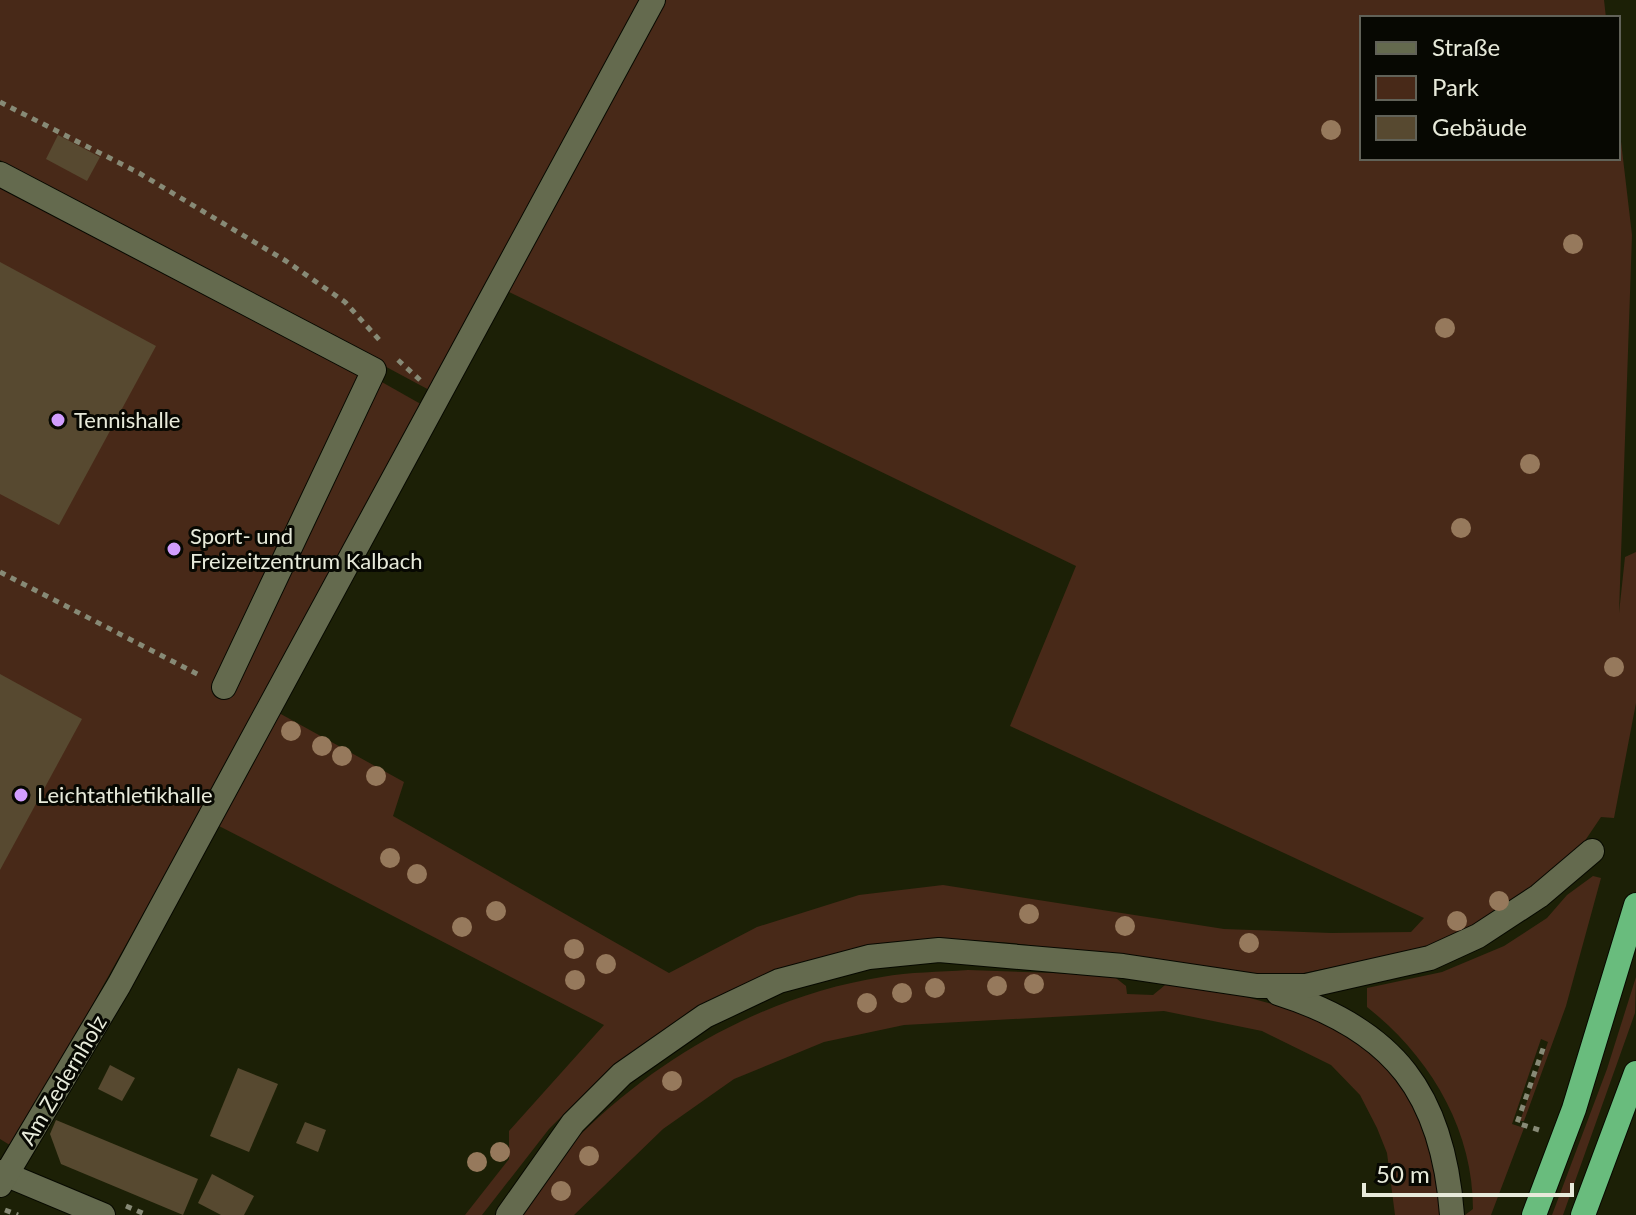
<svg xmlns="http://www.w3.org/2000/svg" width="1636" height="1215" font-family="Lato,sans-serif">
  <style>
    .green { fill: #482918 }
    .building { fill: #574930 }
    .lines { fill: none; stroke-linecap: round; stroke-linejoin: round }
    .minor-casing { stroke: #070900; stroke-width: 26 }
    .highway-casing { stroke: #070900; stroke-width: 26 }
    .path { stroke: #878a76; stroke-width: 5; stroke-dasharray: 6 6; stroke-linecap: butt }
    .minor { stroke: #646a4e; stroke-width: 24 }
    .highway { stroke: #69bc7d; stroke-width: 24 }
    .tree { fill: #96795c }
    .poi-dot { fill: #d19dfe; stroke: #070802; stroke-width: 3 }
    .labels { text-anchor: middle; stroke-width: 6; stroke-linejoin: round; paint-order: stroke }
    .poi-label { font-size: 22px; fill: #e7eada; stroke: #070802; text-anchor: start }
    .street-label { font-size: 22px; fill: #e7eada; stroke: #070802 }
  </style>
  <rect width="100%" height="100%" fill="#1c2006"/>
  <g class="green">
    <polygon points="0,0 1604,0 1606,18 1362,18 1362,158 1618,158 1618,116 1632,235 1619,613 1625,557 1636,552 1636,703 1614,818 1601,817 1578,851 1542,887 1440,945 1284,977 1013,943 936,938 861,950 692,1011 611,1067 549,1129 482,1215 465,1215 509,1159 509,1131 604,1025 219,826 279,713 404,782 393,816 669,973 757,927 859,895 943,885 1224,929 1331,933 1411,932 1424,918 1010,726 1076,566 507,291 446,399 0,160"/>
    <polygon points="0,166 426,407 13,1147 0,1139"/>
    <path d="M1593,876L1601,878L1566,1006L1524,1121H1520L1548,1042L1541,1039L1512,1124L1524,1128L1491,1215H1465L1473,1209C1473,1128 1429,1056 1367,1007V988L1442,972L1504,946L1547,918L1567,895Z"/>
    <path d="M968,970L1112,975L1126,986L1127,994L1153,995L1170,981C1268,999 1387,1024 1430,1125C1441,1152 1441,1187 1446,1215H1395L1387,1153L1377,1128L1360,1095L1331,1065L1262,1031L1164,1011L904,1025L824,1042L734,1079L663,1129L574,1215H520C540,1187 558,1156 583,1132C664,1053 769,995 882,977C910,972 939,972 968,970Z"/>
    <polygon points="1636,977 1635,1013 1563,1215 1552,1215 1607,1069"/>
  </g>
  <g class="building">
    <polygon points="58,135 100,157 87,181 46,159"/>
    <polygon points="0,262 156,346 59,525 0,494"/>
    <polygon points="0,674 82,719 0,870"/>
    <polygon points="110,1065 135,1078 122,1101 98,1089"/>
    <polygon points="238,1068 278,1084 249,1152 210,1136"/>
    <polygon points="56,1120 198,1179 183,1215 61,1164 50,1134"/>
    <polygon points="305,1122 326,1130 318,1152 296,1143"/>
    <polygon points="212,1174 254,1196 244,1215 221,1215 198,1203"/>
  </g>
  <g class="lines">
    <g class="minor-casing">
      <g id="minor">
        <polyline points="0,174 374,370 224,687"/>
        <path d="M1278,993C1395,1030 1443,1094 1452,1215"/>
        <polyline points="0,1172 103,1215"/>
        <polyline points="0,1185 119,985 653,0"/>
        <polyline points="508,1215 573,1123 622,1074 705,1016 779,981 869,957 939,950 1123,966 1257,986 1306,986 1430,958 1478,936 1539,896 1592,851"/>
      </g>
    </g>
    <g class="highway-casing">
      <g id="highway">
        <polyline points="1534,1215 1574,1109 1636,905"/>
        <polyline points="1583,1215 1636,1073"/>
      </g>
    </g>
    <g class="path">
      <polyline points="0,102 139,173 286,261 345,302 383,344"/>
      <polyline points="398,360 420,380"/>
      <polyline points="0,572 201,676"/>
      <polyline points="1539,1130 1517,1123 1544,1046"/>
      <polyline points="126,1206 147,1215"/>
      <polyline points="5,1210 18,1215"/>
    </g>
    <use href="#minor" class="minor"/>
    <use href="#highway" class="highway"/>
  </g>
  <g class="tree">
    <circle cx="1331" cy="130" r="10"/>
    <circle cx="1573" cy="244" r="10"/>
    <circle cx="1445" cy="328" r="10"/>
    <circle cx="1530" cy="464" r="10"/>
    <circle cx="1461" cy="528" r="10"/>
    <circle cx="1614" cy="667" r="10"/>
    <circle cx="291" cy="731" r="10"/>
    <circle cx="322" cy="746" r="10"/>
    <circle cx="342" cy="756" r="10"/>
    <circle cx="376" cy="776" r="10"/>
    <circle cx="390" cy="858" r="10"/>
    <circle cx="417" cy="874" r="10"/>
    <circle cx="1499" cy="901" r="10"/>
    <circle cx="496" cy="911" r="10"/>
    <circle cx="1029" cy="914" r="10"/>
    <circle cx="1457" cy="921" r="10"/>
    <circle cx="1125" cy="926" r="10"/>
    <circle cx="462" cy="927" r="10"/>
    <circle cx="1249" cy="943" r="10"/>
    <circle cx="574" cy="949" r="10"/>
    <circle cx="606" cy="964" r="10"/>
    <circle cx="575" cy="980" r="10"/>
    <circle cx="1034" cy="984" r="10"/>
    <circle cx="997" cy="986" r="10"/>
    <circle cx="935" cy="988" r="10"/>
    <circle cx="902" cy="993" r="10"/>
    <circle cx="867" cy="1003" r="10"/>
    <circle cx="672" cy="1081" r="10"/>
    <circle cx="500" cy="1152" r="10"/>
    <circle cx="589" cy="1156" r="10"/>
    <circle cx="477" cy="1162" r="10"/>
    <circle cx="561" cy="1191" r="10"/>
  </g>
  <g class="poi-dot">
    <circle cx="58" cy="420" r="8"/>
    <circle cx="174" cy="549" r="8"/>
    <circle cx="21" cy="795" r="8"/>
  </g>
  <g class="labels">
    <g class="poi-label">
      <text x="74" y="428">Tennishalle</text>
      <text x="190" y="544">Sport- und<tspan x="190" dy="25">Freizeitzentrum Kalbach</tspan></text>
      <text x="37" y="803">Leichtathletikhalle</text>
    </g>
    <g class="street-label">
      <text transform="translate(63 1080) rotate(-59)" y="8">Am Zedernholz</text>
    </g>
  </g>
  <rect x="1360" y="16" width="260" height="144" fill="#070802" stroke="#616258" stroke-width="2"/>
  <rect x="1376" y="42" width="40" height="12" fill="#646a4e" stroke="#616258" stroke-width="2"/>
  <text x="1432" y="56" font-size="24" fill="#e7eada">Straße</text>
  <rect x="1376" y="76" width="40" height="24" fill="#482918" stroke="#616258" stroke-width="2"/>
  <text x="1432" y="96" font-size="24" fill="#e7eada">Park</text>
  <rect x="1376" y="116" width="40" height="24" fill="#574930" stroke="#616258" stroke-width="2"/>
  <text x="1432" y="136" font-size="24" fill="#e7eada">Gebäude</text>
  <path d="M1364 1183v12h208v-12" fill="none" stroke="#e7eada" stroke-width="4"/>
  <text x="1376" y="1183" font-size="24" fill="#e7eada" stroke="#070802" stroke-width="6" paint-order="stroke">50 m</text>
</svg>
